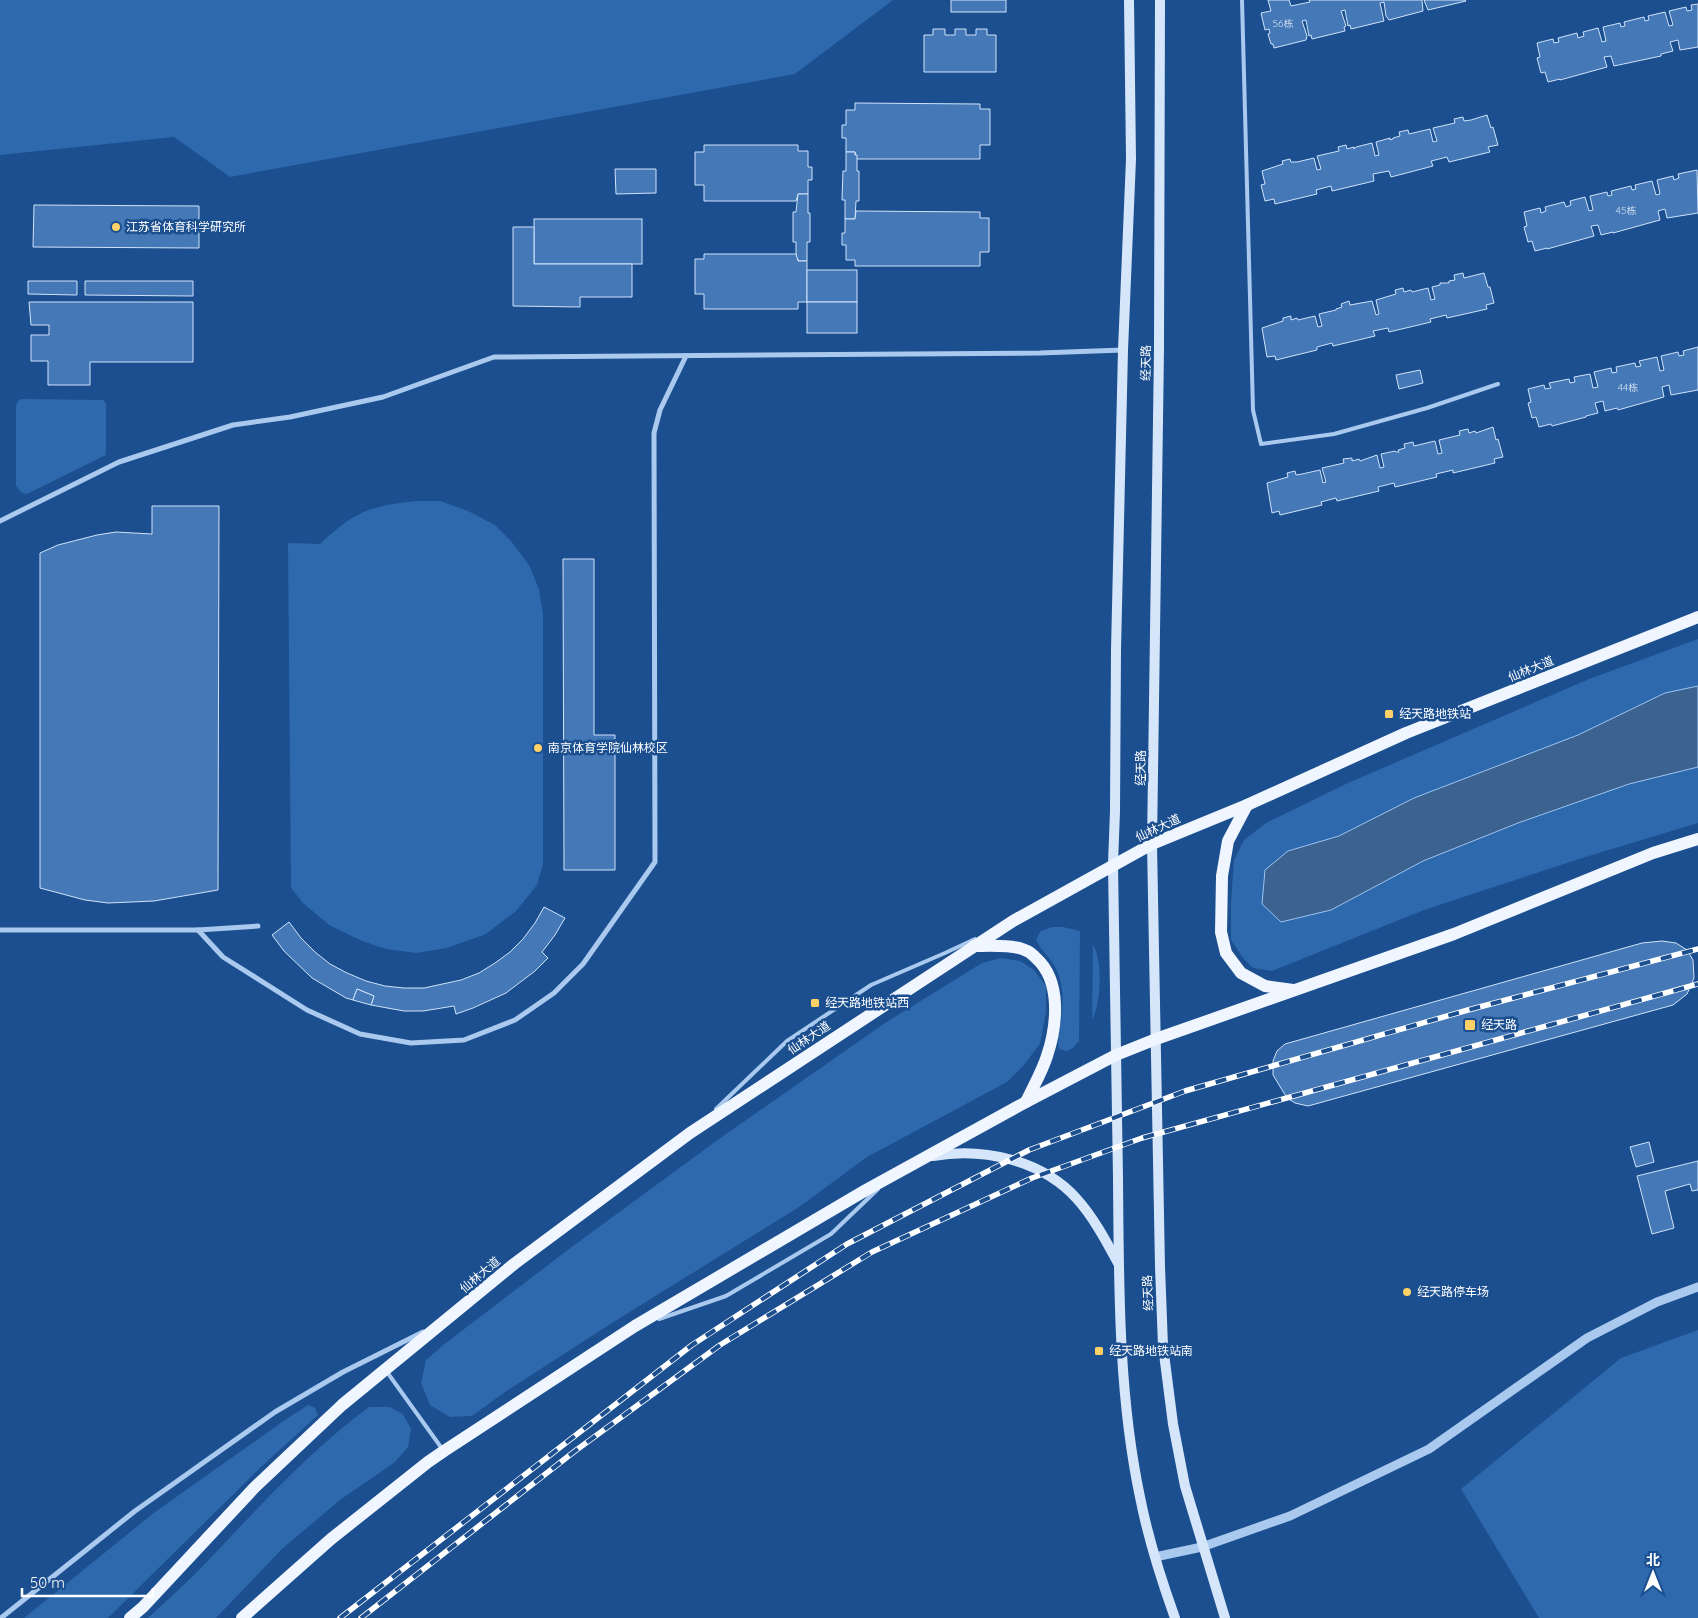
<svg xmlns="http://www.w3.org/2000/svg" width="1698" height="1618" font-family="Quicksand,'Noto Sans SC',sans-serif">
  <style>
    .green { fill: #2e69ad }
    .water { fill: #3c6290; stroke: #9cc4f0 }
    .building { fill: #4478b7; stroke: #cfe3fa }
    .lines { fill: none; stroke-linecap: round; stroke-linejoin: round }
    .service { stroke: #a9c9ee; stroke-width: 4 }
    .minor { stroke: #a9c9ee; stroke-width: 5 }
    .tertiary { stroke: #a9c9ee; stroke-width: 9 }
    .secondary { stroke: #d6e6fa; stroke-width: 10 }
    .primary { stroke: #f0f6ff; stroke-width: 12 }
    .rail-casing { stroke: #fff; stroke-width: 5.5 }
    .rail { stroke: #1b4f8f; stroke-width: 4; stroke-dasharray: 11; stroke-linecap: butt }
    .poi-dot { fill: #ffd166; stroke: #1b4f8f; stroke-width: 2 }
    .labels { text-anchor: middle; stroke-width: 5; stroke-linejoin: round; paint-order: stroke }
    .number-label { font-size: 10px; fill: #d0dded }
    .poi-label { font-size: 12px; fill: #fff; stroke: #1b4f8f; text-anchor: start }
    .street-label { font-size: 12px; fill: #fff; stroke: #1b4f8f }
  </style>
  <rect width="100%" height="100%" fill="#1b4f8f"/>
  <g class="green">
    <polygon points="0,0 893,0 795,74 230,177 174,137 0,155"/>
    <polygon points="22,399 103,400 106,404 106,455 27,494 22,493 16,486 16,406 18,401"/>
    <path d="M417,501H440L468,511L495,525L511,541L529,565L539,589L543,614V864L537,885L516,911L486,934L447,948L416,953L386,949L362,941L329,925L303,903L291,888L288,543L320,544C355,511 370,506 417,501Z"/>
    <polygon points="1698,639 1698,823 1579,859 1424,910 1272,971 1253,968 1243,958 1231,940 1231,903 1234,860 1244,840 1266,823 1348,783 1589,679"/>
    <path d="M1052,927H1063L1080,931L1079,1041L1073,1048L1067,1051L1059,1049L1058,1043C1061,1020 1067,994 1057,971C1052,958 1040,951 1036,939L1041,931Z"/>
    <path d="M1093,945C1103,961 1101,1003 1092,1020Z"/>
    <polygon points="1001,958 1020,961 1034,970 1046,986 1046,1012 1040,1044 1023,1066 1007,1082 867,1157 799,1207 612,1323 505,1392 472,1416 450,1417 430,1405 421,1383 426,1360 442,1346 569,1249 719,1139 885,1023 982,963"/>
    <polygon points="1698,1330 1698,1618 1539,1618 1461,1489 1621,1358"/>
    <polygon points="308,1405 315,1408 318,1415 261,1467 108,1618 24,1618 155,1512 285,1420"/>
    <path d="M369,1407H390L403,1414L411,1429L408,1447L395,1462L340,1500L283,1548L216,1618H148C165,1602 182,1587 198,1571C253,1514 305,1454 369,1407Z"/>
  </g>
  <polygon class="water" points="1698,686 1698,767 1629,784 1518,823 1423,861 1331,910 1281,922 1262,904 1265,870 1288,851 1339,836 1414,798 1578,735 1665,693"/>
  <g class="building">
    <rect x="951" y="0" width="55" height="12"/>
    <polygon points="1268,0 1289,0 1291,6 1310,2 1309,0 1422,0 1423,11 1389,20 1386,16 1384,2 1380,3 1384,21 1351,29 1350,25 1348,26 1345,10 1341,11 1346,26 1344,27 1345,31 1312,39 1311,35 1309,36 1306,20 1302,21 1307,36 1306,40 1274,48 1273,44 1271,44 1268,34 1270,33 1269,29 1265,30 1261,13 1271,11"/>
    <polygon points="1424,0 1465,0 1466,1 1428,10"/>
    <polygon points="1698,4 1698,47 1680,50 1678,40 1670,42 1673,51 1661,54 1661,56 1614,66 1611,56 1604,57 1607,67 1560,80 1560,79 1548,82 1545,72 1541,73 1537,58 1540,57 1537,43 1553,39 1554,43 1559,42 1558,38 1577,33 1578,38 1584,36 1583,32 1598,28 1602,42 1606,41 1603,27 1620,23 1621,27 1625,26 1624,22 1644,17 1645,21 1649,20 1648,16 1665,12 1669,26 1673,25 1669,11 1686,7 1687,11 1692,10 1691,5"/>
    <polygon points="933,29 945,29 945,35 955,35 955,29 966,29 966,35 976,35 976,29 987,29 987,35 996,35 996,72 924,72 924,35 933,35"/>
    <polygon points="855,103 980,104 980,109 990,109 990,145 980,145 980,159 857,159 855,152 846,152 846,138 842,138 842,125 846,125 846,110 855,110"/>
    <polygon points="1487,115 1491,128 1493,127 1498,145 1488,147 1490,152 1449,162 1447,157 1431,161 1433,166 1391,177 1389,171 1373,174 1374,181 1332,191 1331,186 1316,190 1317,194 1275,204 1274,199 1265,201 1261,185 1265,184 1262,171 1283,164 1282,161 1290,159 1291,162 1297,162 1314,158 1317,170 1321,169 1317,156 1339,151 1338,147 1346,145 1347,149 1354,147 1354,149 1356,147 1372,143 1375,156 1379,155 1376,142 1390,138 1390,140 1393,139 1393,138 1400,136 1399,132 1408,130 1409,134 1430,129 1433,142 1437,141 1433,128 1455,123 1454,119 1463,117 1464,121 1471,120"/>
    <polygon points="704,145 798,145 798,151 808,151 808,167 812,167 812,180 808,180 808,194 798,194 796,201 704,201 704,185 695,185 695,152 704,152"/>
    <polygon points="846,152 855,152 855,155 857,155 857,171 859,171 859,201 856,201 855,219 845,219 845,200 842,200 843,171 846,171"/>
    <polygon points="615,169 656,169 656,193 616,194"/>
    <polygon points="1697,170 1698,213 1667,218 1665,209 1658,211 1660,220 1613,233 1613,232 1601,235 1598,225 1591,226 1594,236 1547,249 1547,248 1535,251 1532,241 1528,242 1524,227 1527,226 1524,212 1540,208 1541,213 1546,211 1545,207 1564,202 1566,207 1571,205 1570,201 1585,197 1589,211 1593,210 1590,196 1607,192 1608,196 1612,195 1611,191 1631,186 1632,190 1636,189 1635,185 1652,181 1656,195 1660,194 1657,180 1673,176 1674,180 1679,178 1678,174"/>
    <polygon points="798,194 808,194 808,213 810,213 810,242 807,242 807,261 798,261 798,259 796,259 796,242 793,242 793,212 796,212"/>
    <polygon points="34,205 199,206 199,248 33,247"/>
    <polygon points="856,211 980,212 980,218 989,218 989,252 980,252 980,266 855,266 855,260 846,260 846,245 842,245 842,233 845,233 845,219 855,219"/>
    <rect x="534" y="219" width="108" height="45"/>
    <polygon points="513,227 534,227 534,264 632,264 632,297 580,297 580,307 513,306"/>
    <polygon points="704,254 796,254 798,261 807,261 807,302 798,302 798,309 704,309 704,294 695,294 695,259 704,259"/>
    <rect x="807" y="270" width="50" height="32"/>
    <polygon points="1463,273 1464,278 1484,273 1488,287 1490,287 1494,303 1486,305 1487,309 1447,318 1446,315 1430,319 1431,322 1389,332 1388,328 1373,331 1375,336 1333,346 1332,343 1317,347 1317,350 1276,360 1275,356 1267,357 1262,328 1283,321 1283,318 1291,316 1291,320 1297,318 1298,320 1315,316 1318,327 1322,326 1319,314 1336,310 1336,309 1342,307 1341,304 1349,301 1350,305 1372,301 1376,315 1379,314 1376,300 1396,294 1395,290 1403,288 1404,292 1411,290 1412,292 1428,288 1431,300 1435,299 1432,287 1440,285 1440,283 1449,283 1449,281 1455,280 1454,275"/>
    <polygon points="28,281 77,281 77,295 28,294"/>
    <polygon points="85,281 193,281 193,296 85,295"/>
    <polygon points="29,302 193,302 193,362 90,362 90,385 48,385 48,361 31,361 31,335 49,335 49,325 31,325"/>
    <rect x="807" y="302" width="50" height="31"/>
    <polygon points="1698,347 1698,390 1671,395 1669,385 1662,387 1664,397 1618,410 1617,408 1605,411 1603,401 1595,403 1598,413 1586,416 1586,417 1552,426 1551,424 1539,427 1536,417 1532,418 1528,403 1531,402 1528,389 1544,385 1545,389 1551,388 1549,383 1569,379 1570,383 1575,382 1574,377 1590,374 1593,388 1598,387 1594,372 1611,368 1612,373 1617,372 1616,367 1635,363 1636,367 1641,366 1639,361 1657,357 1660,371 1664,370 1661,356 1678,352 1679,356 1684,355 1683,351"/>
    <polygon points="1420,370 1423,383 1399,389 1396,375"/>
    <polygon points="1493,427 1496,440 1498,439 1503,457 1494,459 1495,463 1453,473 1453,470 1436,474 1437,477 1395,487 1394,483 1378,487 1379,491 1337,501 1336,498 1321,502 1322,505 1280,515 1279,511 1272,513 1267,483 1288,477 1287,473 1295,471 1296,475 1302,474 1320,470 1323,483 1326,482 1322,468 1344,463 1343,459 1352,458 1352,461 1359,459 1360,461 1377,455 1380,468 1384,467 1381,454 1395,451 1396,452 1399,452 1398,450 1405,448 1404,444 1413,442 1414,446 1435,441 1438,454 1442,453 1439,440 1460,435 1459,431 1468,429 1469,433 1475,431 1476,433"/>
    <polygon points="152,506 219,506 218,890 154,901 108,903 85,900 40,888 40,553 58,545 97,535 116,532 152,534"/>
    <polygon points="563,559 594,559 594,735 615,735 615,870 564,870"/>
    <polygon points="544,907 565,918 555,935 542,952 548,958 535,971 506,993 473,1008 456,1014 454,1006 423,1011 404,1011 371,1005 374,996 357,989 353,1000 346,998 312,978 284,951 272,935 289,922 301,938 315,952 330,964 347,973 366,981 385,986 404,988 424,988 461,980 479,973 495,963 510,952 523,939 535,923"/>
    <polygon points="1662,941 1676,943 1687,950 1693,960 1694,978 1687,994 1673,1005 1308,1106 1295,1103 1287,1098 1273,1075 1273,1061 1277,1051 1285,1044 1642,943"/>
    <polygon points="357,989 374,996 371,1005 353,1000"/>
    <polygon points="1649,1142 1654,1162 1636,1167 1630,1147"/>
    <polygon points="1698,1161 1698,1190 1692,1191 1690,1184 1665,1191 1674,1228 1652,1234 1637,1176"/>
  </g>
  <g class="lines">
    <g class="service">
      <polyline points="1242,0 1253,410 1261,444 1334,434 1427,408 1498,384"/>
      <polyline points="716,1109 787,1041 871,985 945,953 975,939"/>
      <polyline points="659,1319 726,1296 831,1234 878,1189"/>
      <polyline points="387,1372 443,1450"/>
    </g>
    <g class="minor">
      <polyline points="0,521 119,462 233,425 290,417 383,397 494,357 1040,353 1123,350"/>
      <polyline points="0,930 198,930 258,926"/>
      <polyline points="198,930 223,957 307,1010 360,1034 411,1043 464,1040 515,1020 554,993 583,964 655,862 654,433 660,410 686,356"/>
      <polyline points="1,1618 135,1511 275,1412 343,1372 423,1332"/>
    </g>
    <polyline class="tertiary" points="1155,1557 1202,1547 1290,1516 1429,1449 1587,1338 1657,1302 1698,1287"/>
    <g class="secondary">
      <path d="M1129,0L1131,159L1123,350L1116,650L1115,811L1113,864C1115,969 1116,1073 1118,1178C1119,1284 1118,1393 1140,1497C1148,1538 1161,1579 1175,1618"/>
      <polyline points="1160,0 1159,349 1152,844 1160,1267 1163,1346 1173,1424 1185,1486 1225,1618"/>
      <path d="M933,1156C983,1147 1042,1160 1077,1199C1094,1218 1106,1241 1118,1263"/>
    </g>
    <g class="primary">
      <polyline points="1247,805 1228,841 1222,876 1221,932 1226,953 1241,973 1265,986 1293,990"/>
      <path d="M974,946C988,946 1015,944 1027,951C1030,952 1034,956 1036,958C1062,981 1057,1026 1047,1056C1042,1072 1033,1087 1026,1102"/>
      <polyline points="130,1618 143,1607 254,1488 342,1405 514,1264 690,1133 1013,921 1152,844 1247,805 1406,733 1698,617"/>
      <polyline points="242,1618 331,1539 428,1462 444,1451 635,1326 866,1190 1026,1102 1116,1055 1156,1039 1454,934 1653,853 1698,839"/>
    </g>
    <g class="rail-casing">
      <g id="rail">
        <polyline points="340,1618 692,1345 847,1244 1029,1150 1185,1091 1468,1010 1698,949"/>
        <polyline points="361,1618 575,1451 720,1345 872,1252 1032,1178 1142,1138 1698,984"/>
      </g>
    </g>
    <use href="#rail" class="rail"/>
  </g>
  <g class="poi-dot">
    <circle cx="116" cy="227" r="5"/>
    <rect x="1384" y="709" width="10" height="10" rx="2.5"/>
    <circle cx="538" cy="748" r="5"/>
    <rect x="810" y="998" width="10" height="10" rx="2.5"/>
    <rect x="1464" y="1019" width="12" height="12" rx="2.5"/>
    <circle cx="1407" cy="1292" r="5"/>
    <rect x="1094" y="1346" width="10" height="10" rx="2.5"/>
  </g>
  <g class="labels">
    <g class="number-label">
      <text x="1283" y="27">56栋</text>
      <text x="1626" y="214">45栋</text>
      <text x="1628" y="391">44栋</text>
    </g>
    <g class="poi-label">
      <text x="126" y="231">江苏省体育科学研究所</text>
      <text x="1399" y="718">经天路地铁站</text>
      <text x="548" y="752">南京体育学院仙林校区</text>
      <text x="825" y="1007">经天路地铁站西</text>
      <text x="1481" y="1029">经天路</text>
      <text x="1417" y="1296">经天路停车场</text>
      <text x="1109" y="1355">经天路地铁站南</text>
    </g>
    <g class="street-label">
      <text transform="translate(1146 363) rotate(-89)" y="4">经天路</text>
      <text transform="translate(1531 669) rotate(-22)" y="4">仙林大道</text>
      <text transform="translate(1141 768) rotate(-90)" y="4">经天路</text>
      <text transform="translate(1158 828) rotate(-25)" y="4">仙林大道</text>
      <text transform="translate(809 1038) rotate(-34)" y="4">仙林大道</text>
      <text transform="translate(480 1275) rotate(-40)" y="4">仙林大道</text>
      <text transform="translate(1148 1293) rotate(-92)" y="4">经天路</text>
    </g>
  </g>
  <g transform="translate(1653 1573)" stroke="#1b4f8f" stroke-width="4" paint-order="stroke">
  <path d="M0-4L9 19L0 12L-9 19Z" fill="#ffffff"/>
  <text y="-8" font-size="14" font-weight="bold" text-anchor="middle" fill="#ffffff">北</text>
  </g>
  <path d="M22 1588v8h131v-8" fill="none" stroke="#ffffff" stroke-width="2.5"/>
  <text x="30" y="1588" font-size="15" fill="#ffffff" stroke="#1b4f8f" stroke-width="4" paint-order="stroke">50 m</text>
</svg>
